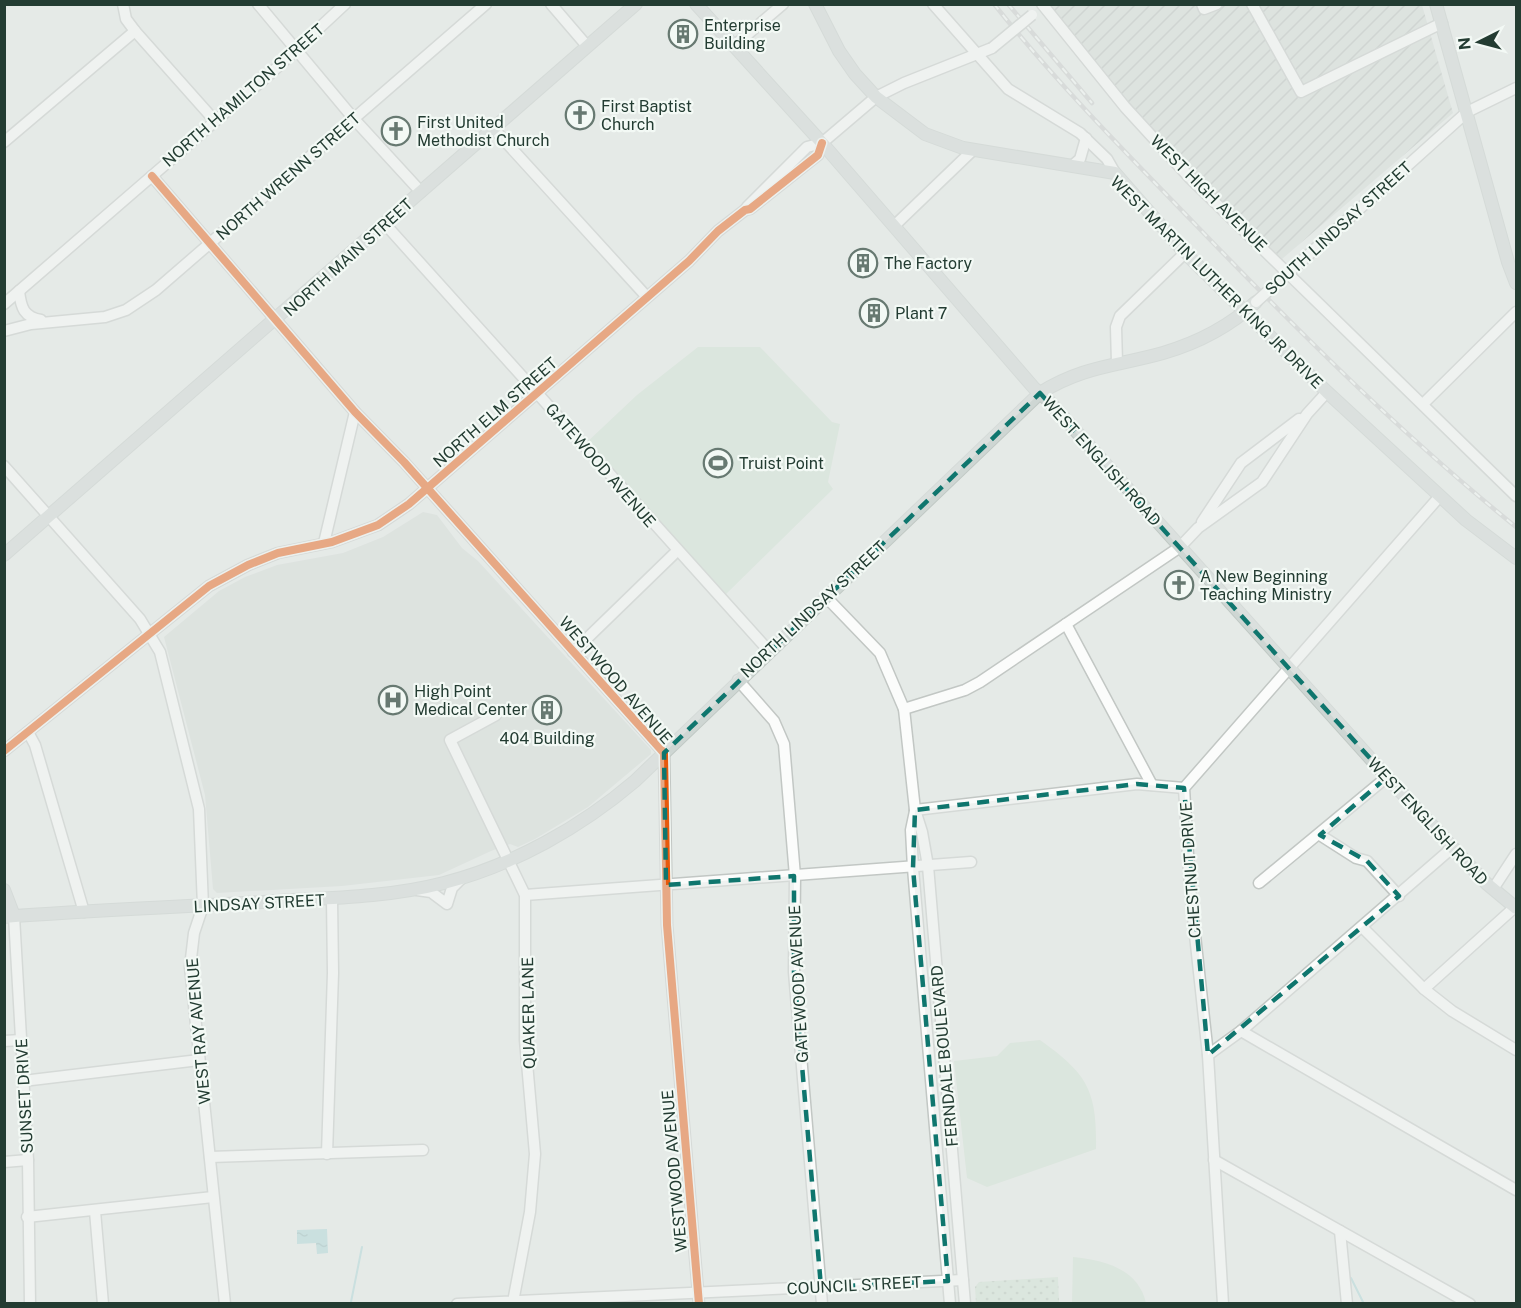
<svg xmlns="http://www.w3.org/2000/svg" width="1521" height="1308" font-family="'Public Sans',sans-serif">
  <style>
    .built { fill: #d3dbd6 }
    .industrial { fill: url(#industrial-furrows) }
    .grass { fill: #cfe2d2 }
    .park { fill: url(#park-dots) }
    .water { fill: url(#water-ripples) }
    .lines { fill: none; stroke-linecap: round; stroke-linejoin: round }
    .stream { stroke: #a8d5d6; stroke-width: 2 }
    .minor-casing { stroke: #c2c7c4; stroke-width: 13 }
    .major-casing { stroke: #c1c9c5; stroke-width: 14 }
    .minor { stroke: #fbfcfb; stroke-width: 10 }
    .major { stroke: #ced6d3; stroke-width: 12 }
    .rail-casing { stroke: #c7cbc9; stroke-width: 4.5 }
    .rail { stroke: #f3f9f5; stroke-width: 2; stroke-dasharray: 7; stroke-linecap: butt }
    .minor-bridge-casing { stroke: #c2c7c4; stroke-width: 13; stroke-linecap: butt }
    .minor-bridge { stroke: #fbfcfb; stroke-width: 10 }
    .cycleway-casing { stroke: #f3f9f5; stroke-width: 11 }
    .cycleway { stroke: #e8590c; stroke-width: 8 }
    .marked { fill: none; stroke: #0f766e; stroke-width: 4.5; stroke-dasharray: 12 8; stroke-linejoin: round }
    .labels { text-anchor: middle; stroke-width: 4.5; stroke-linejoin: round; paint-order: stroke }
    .poi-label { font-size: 16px; fill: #233c32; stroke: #f3f9f5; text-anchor: start }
    .street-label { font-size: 16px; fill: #233c32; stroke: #f3f9f5 }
  </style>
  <defs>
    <pattern id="industrial-furrows" width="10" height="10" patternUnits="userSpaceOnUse" patternTransform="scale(1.5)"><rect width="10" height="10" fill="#d3dbd6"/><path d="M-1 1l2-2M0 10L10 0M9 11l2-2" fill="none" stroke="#b5bdb8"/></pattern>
    <pattern id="park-dots" width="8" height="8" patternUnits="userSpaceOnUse" patternTransform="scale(1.5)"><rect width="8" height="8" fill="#cfe2d2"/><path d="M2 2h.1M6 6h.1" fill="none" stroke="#b1c3b5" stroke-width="1.8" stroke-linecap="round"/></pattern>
    <pattern id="water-ripples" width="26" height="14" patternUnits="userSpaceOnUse" patternTransform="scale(1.5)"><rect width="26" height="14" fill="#a8d5d6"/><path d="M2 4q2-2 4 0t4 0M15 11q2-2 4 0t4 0" fill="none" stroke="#90b8b8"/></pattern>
  </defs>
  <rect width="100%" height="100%" fill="#e5eae7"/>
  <polygon class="built" points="423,512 437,515 462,548 478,561 651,750 651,754 588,807 535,839 518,847 510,844 491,851 439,875 342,886 217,893 213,889 205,795 164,637 219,591 245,577 277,565 343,553 383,537"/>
  <polygon class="industrial" points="1054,4 1422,5 1453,113 1282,259 1177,161 1048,9"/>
  <g class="grass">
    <polygon points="698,347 760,347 832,422 840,424 828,482 833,489 726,594 585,444 637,395"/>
    <path d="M1040,1040C1088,1074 1097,1091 1096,1149L987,1187L967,1178L954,1061L997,1056L1010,1043Z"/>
    <path d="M1073,1257C1103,1260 1138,1268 1146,1303H1072Z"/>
  </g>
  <polygon class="park" points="1058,1277 1059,1303 976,1303 975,1287 979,1282"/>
  <polygon class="water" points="327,1229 328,1253 317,1254 316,1243 297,1244 297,1230"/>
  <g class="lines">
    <g class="stream">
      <polyline points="1351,1278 1364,1304"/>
      <polyline points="351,1302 362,1247"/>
    </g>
    <g class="minor-casing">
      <g id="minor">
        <polyline points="123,4 126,19 135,31 215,121"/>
        <polyline points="258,4 354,119 421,192"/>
        <polyline points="551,4 587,46"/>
        <polyline points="933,4 1008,89 1080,133 1107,159 1115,173"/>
        <polyline points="1042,4 1125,107 1190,178 1516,496"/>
        <polyline points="1202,4 1204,9 1217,4"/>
        <polyline points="1252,4 1301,92 1442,23"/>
        <polyline points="734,46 783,4"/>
        <polyline points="493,128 647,297"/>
        <polyline points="4,142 135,31"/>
        <polyline points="1072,166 1080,159 1086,138"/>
        <polyline points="152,176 355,412 404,462 664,753 667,925 699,1304"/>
        <polyline points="747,207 807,147 822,143 876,97 904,83 992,48"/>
        <polyline points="385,224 769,651"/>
        <polyline points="894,226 973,150"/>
        <polyline points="1276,284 1467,112 1516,88"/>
        <path d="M19,291C21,308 24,317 41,320"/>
        <polyline points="4,304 271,73 345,4"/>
        <polyline points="4,331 31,324 105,317 126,310 156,290 486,4"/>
        <polyline points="1117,363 1116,327 1120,316 1185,253"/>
        <polyline points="1423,404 1516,312"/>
        <polyline points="4,466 140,619 160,652 199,809 203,906 194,933 190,967 225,1304"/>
        <polyline points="1202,522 1241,463 1299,419"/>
        <polyline points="324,543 355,412"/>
        <polyline points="826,597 880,653 904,709 915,810 922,832 928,866 965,1304"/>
        <polyline points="1066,624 1152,785"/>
        <polyline points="573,652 677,551"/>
        <polyline points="738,680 774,721 784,744 795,876 794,972 822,1304"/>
        <polyline points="904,709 965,690 980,682 1180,547 1198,528 1262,482 1307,414 1327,392"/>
        <polyline points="496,715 450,740 525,895 525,1040 535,1154 530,1212 513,1302"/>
        <polyline points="28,732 35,745 84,912"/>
        <polyline points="4,751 209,586 248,565 278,553 332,542 378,525 409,504 689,261 718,231 745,210 750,209 818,155 822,143"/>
        <polyline points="915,810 1137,784 1184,788"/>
        <polyline points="915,811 911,830 913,868 950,1304"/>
        <polyline points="1320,835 1356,858 1367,861 1399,896"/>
        <polyline points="1259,883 1387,777"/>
        <polyline points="1493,889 1516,854"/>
        <polyline points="417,890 431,892 447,904 452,888 462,878"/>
        <polyline points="525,895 971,862"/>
        <polyline points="14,916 28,1160 30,1304"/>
        <polyline points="1362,927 1424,989 1452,1011 1516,1050"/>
        <polyline points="1424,989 1515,907"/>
        <polyline points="1241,1031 1516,1190"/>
        <polyline points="4,1041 21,1040"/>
        <polyline points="1208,1055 1241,1031 1452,848"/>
        <polyline points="23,1081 199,1060"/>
        <polyline points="327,1154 333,973 332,899"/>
        <polyline points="210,1157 423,1150"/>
        <polyline points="1214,1160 1470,1304"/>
        <polyline points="4,1162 28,1160"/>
        <polyline points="95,1211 103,1304"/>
        <polyline points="27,1217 213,1197"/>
        <polyline points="1340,1231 1347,1304"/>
        <polyline points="457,1304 963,1280"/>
        <polyline points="1223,1304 1208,1055 1190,889 1184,788 1440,496"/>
      </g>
    </g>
    <g class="major-casing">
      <g id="major">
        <polyline points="696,4 822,143 1034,388 1049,401 1387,777 1486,883 1516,908"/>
        <polyline points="815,4 839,51 855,74 876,97 925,134 963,148 1115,173 1185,253 1327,392 1466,520 1516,558"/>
        <polyline points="1436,4 1508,262 1516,283"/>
        <polyline points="4,555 636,4"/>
        <polyline points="4,890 14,916"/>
        <path d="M4,917C95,910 186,907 277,901C333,898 390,897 444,883C514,865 581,827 635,781L1040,393C1083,366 1117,366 1163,353C1197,343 1230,326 1256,302"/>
      </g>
    </g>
    <use href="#minor" class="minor"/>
    <use href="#major" class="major"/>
    <g class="rail-casing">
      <g id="rail">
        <path d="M994,4C1055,81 1125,152 1193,222C1296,329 1401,434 1516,527"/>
        <polyline points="1008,4 1092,103"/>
      </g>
    </g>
    <use href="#rail" class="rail"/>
    <g class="minor-bridge-casing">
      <g id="minor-bridge">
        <polyline points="992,48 1032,15"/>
        <polyline points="1256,302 1276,284"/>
      </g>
    </g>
    <use href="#minor-bridge" class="minor-bridge"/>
    <g class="cycleway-casing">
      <g id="cycleway">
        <polyline points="152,176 355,412 404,462 664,753 667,925 699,1304"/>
        <polyline points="4,751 209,586 248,565 278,553 332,542 378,525 409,504 689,261 718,231 745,210 750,209 818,155 822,143"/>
      </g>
    </g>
    <use href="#cycleway" class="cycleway"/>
  </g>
  <path d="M0 0H1521V1308H0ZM1040,393L1387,777L1320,835L1367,861L1399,896L1208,1055L1184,788L1137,784L915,810L913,868L948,1281L821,1287L794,972V876L666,885L664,753Z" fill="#e5eae7" fill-opacity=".55" fill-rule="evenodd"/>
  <path class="marked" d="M1040,393L1387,777L1320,835L1367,861L1399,896L1208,1055L1184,788L1137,784L915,810L913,868L948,1281L821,1287L794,972V876L666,885L664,753Z"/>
  <defs>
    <g id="building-ring" transform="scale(1.5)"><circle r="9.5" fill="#f3f9f5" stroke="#677971" stroke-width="1.5"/><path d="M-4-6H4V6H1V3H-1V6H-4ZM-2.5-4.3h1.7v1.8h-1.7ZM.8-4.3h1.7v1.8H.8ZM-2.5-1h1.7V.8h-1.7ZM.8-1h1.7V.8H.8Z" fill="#677971"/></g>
    <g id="church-ring" transform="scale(1.5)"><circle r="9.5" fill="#f3f9f5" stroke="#677971" stroke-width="1.5"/><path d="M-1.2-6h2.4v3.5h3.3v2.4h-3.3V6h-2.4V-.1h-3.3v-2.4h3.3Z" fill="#677971"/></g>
    <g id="stadium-ring" transform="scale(1.5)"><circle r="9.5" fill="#f3f9f5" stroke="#677971" stroke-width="1.5"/><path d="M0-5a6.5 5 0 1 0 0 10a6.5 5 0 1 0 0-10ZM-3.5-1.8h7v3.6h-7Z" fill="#677971"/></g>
    <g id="hospital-ring" transform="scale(1.5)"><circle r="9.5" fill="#f3f9f5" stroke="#677971" stroke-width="1.5"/><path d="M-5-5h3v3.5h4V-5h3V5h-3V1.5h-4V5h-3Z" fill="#677971"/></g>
  </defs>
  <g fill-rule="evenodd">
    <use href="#building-ring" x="683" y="34"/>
    <use href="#church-ring" x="580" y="115"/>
    <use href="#church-ring" x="396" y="131"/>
    <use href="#building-ring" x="863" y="263"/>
    <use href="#building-ring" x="874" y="313"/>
    <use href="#stadium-ring" x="718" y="463"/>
    <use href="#church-ring" x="1179" y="585"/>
    <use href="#hospital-ring" x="393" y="700"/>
    <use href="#building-ring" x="547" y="710"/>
  </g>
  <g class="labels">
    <g class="poi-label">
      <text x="704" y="31">Enterprise<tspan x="704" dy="18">Building</tspan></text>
      <text x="601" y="112">First Baptist<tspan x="601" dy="18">Church</tspan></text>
      <text x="417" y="128">First United<tspan x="417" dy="18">Methodist Church</tspan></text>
      <text x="884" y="269">The Factory</text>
      <text x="895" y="319">Plant 7</text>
      <text x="739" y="469">Truist Point</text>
      <text x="1200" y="582">A New Beginning<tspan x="1200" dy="18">Teaching Ministry</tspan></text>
      <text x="414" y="697">High Point<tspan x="414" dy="18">Medical Center</tspan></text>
      <text x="547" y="744" text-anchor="middle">404 Building</text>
    </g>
    <g class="street-label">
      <text transform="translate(243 95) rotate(-41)" y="6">NORTH HAMILTON STREET</text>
      <text transform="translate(288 176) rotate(-41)" y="6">NORTH WRENN STREET</text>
      <text transform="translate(1209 193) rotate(45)" y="6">WEST HIGH AVENUE</text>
      <text transform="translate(1338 228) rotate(-42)" y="6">SOUTH LINDSAY STREET</text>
      <text transform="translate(348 257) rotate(-42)" y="6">NORTH MAIN STREET</text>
      <text transform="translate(1217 282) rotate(45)" y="6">WEST MARTIN LUTHER KING JR DRIVE</text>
      <text transform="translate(495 412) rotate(-41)" y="6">NORTH ELM STREET</text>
      <text transform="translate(1102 461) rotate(48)" y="6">WEST ENGLISH ROAD</text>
      <text transform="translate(601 465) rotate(49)" y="6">GATEWOOD AVENUE</text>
      <text transform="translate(813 609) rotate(-43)" y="6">NORTH LINDSAY STREET</text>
      <text transform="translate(616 680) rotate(49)" y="6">WESTWOOD AVENUE</text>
      <text transform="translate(1428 821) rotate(47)" y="6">WEST ENGLISH ROAD</text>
      <text transform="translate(1190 870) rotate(-94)" y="6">CHESTNUT DRIVE</text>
      <text transform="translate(259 903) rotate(-3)" y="6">LINDSAY STREET</text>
      <text transform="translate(798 984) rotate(-93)" y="6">GATEWOOD AVENUE</text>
      <text transform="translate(528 1013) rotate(-91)" y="6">QUAKER LANE</text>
      <text transform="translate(198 1031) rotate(-95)" y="6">WEST RAY AVENUE</text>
      <text transform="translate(944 1056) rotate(-95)" y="6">FERNDALE BOULEVARD</text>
      <text transform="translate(24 1096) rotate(-93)" y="6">SUNSET DRIVE</text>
      <text transform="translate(674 1171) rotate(-95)" y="6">WESTWOOD AVENUE</text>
      <text transform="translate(854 1285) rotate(-3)" y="6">COUNCIL STREET</text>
    </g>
  </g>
  <rect width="1521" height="1308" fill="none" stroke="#233c32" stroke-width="12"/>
  <g transform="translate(1479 42) rotate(264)" stroke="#f3f9f5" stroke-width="4.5" paint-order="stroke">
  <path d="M0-4.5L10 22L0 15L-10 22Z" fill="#233c32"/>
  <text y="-9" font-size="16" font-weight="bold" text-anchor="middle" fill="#233c32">N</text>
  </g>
</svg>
